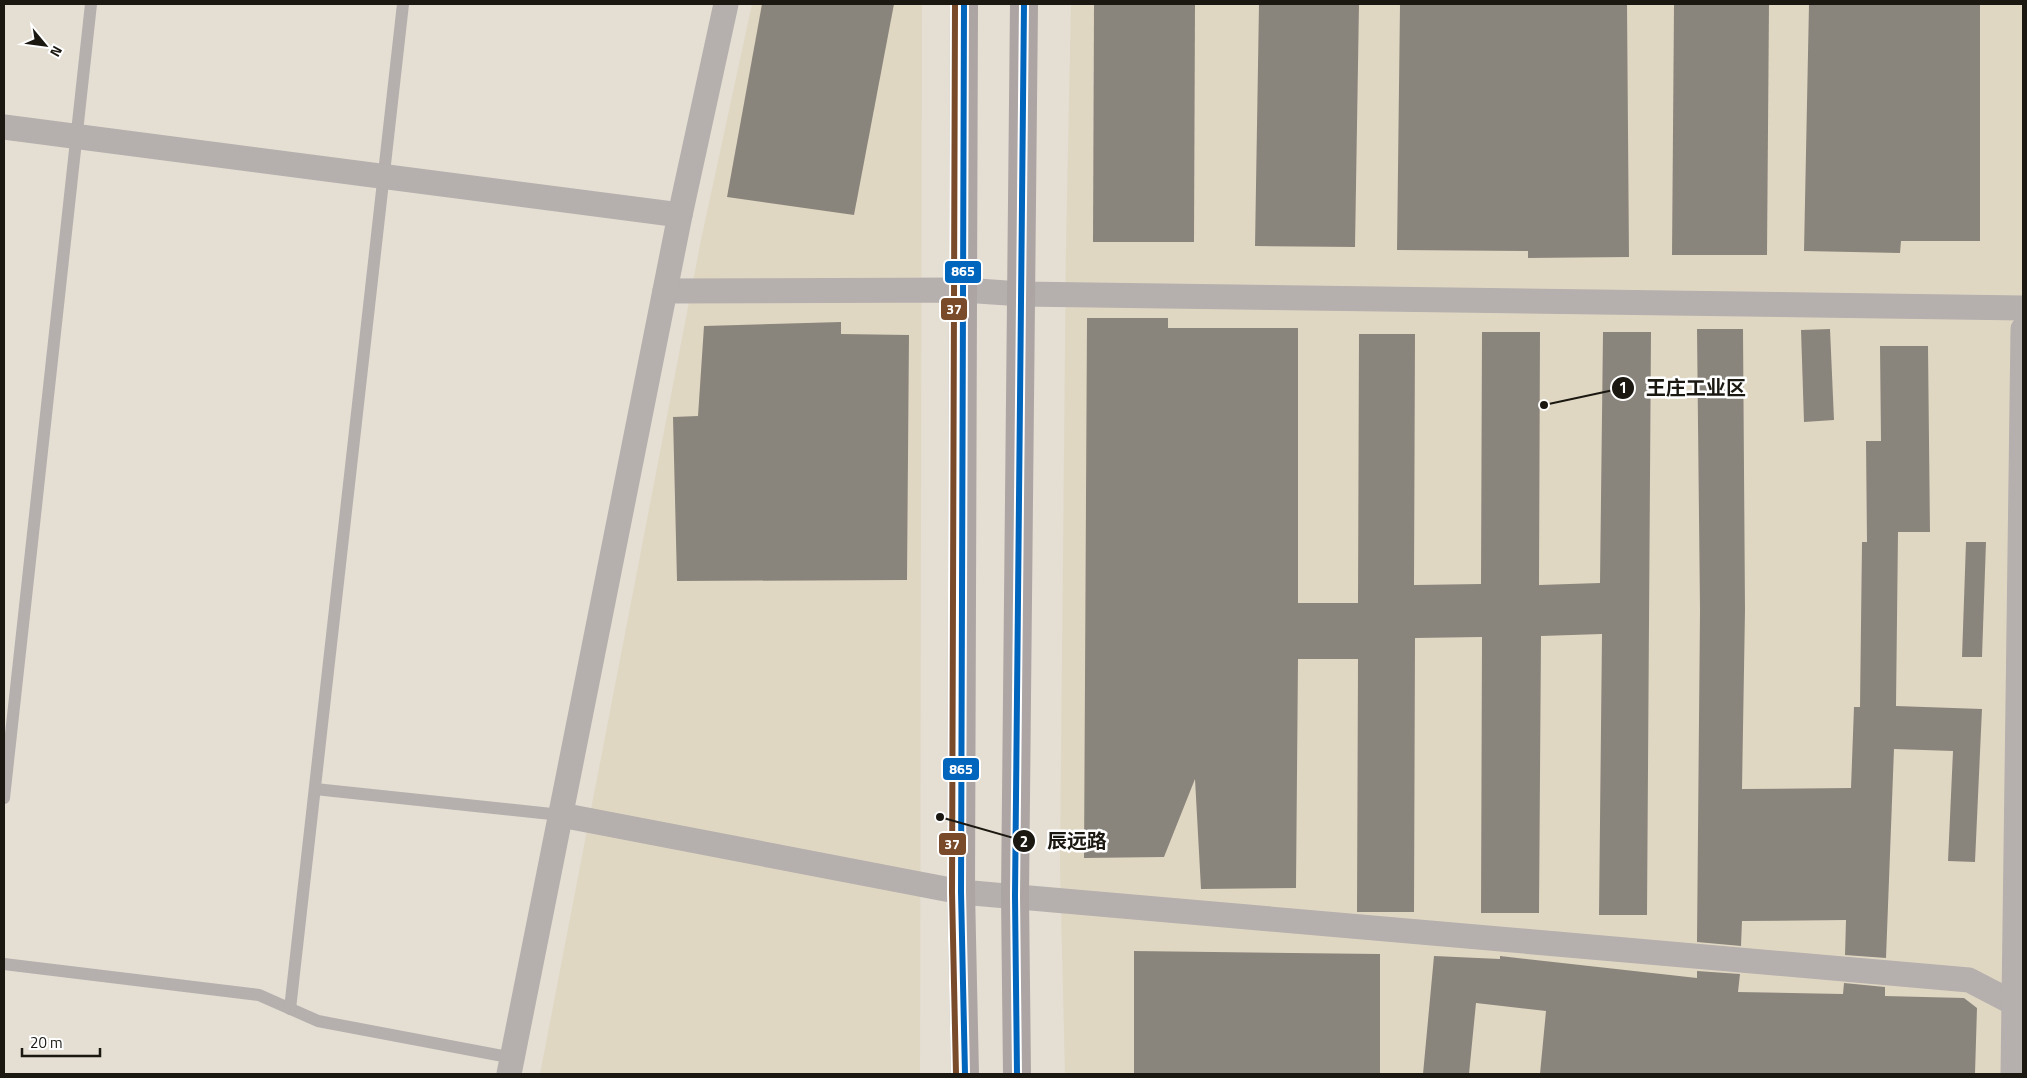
<svg xmlns="http://www.w3.org/2000/svg" width="2027" height="1078" font-family="'Titillium Web','Noto Sans SC',sans-serif">
  <style>
    .built { fill: #e0d7c3 }
    .building { fill: #8a857c }
    .lines { fill: none; stroke-linecap: round; stroke-linejoin: round }
    .lane { stroke: #b5afad; stroke-width: 12 }
    .street { stroke: #b5afad; stroke-width: 25 }
    .secondary { stroke: #aca5a3; stroke-width: 28 }
    .bus-1-casing { stroke: #fff; stroke-width: 10 }
    .bus-2-casing { stroke: #fff; stroke-width: 10 }
    .bus-1 { stroke: #0065bd; stroke-width: 6 }
    .bus-2 { stroke: #7a4b2a; stroke-width: 6 }
    .leader { fill: none; stroke: #1b1811; stroke-width: 2 }
    .callout-dot { fill: #1b1811; stroke: #fff; stroke-width: 2 }
    .mark-label { font-size: 15px; text-anchor: middle; font-weight: bold; fill: #fff }
    .callout-label { font-size: 20px; text-anchor: middle; font-weight: bold; fill: #1b1811; stroke: #fff; stroke-width: 5; stroke-linejoin: round; paint-order: stroke }
    .line-badge { stroke: #fff; stroke-width: 2 }
    .badge-label { font-size: 14px; text-anchor: middle; font-weight: bold; fill: #fff }
  </style>
  <rect width="100%" height="100%" fill="#e4ded3"/>
  <g class="built">
    <polygon points="752,4 922,4 920,1074 540,1074 701,240"/>
    <polygon points="1071,4 2023,4 2023,1074 1065,1074 1060,865 1066,248"/>
  </g>
  <g class="building">
    <polygon points="762,4 894,4 854,215 727,197"/>
    <polygon points="1094,4 1195,4 1194,242 1093,242"/>
    <polygon points="1259,4 1359,4 1355,247 1255,246"/>
    <polygon points="1400,4 1627,4 1629,257 1528,258 1528,251 1397,250"/>
    <polygon points="1674,4 1769,4 1767,255 1672,255"/>
    <polygon points="1809,4 1980,4 1980,241 1901,241 1900,253 1804,251"/>
    <polygon points="1087,318 1168,318 1168,328 1298,328 1298,603 1358,603 1359,334 1415,334 1414,585 1481,584 1482,332 1540,332 1539,585 1600,583 1603,332 1651,332 1647,915 1599,915 1602,634 1541,636 1539,913 1481,913 1482,637 1415,638 1414,912 1357,912 1358,659 1298,659 1296,888 1201,889 1195,779 1164,857 1084,858"/>
    <polygon points="841,322 841,334 909,335 907,580 677,581 673,417 698,416 704,326"/>
    <polygon points="1697,329 1743,329 1745,610 1742,789 1851,788 1854,707 1860,707 1862,542 1867,542 1866,441 1881,441 1880,346 1928,346 1930,532 1898,532 1896,706 1982,709 1975,862 1948,861 1953,751 1894,749 1886,958 1845,955 1846,920 1742,921 1741,946 1697,942 1700,610"/>
    <polygon points="1830,329 1834,420 1804,422 1801,330"/>
    <polygon points="1966,542 1986,542 1982,657 1962,657"/>
    <polygon points="1134,951 1380,954 1380,1074 1134,1074"/>
    <polygon points="1434,956 1500,959 1500,956 1697,978 1697,971 1740,974 1738,992 1843,994 1844,983 1885,987 1885,996 1964,998 1977,1008 1975,1074 1540,1074 1546,1011 1476,1003 1469,1074 1423,1074"/>
  </g>
  <g class="lines">
    <g class="lane">
      <polyline points="315,789 561,815"/>
      <polyline points="4,798 91,4"/>
      <polyline points="4,964 259,995 318,1021 513,1058"/>
      <polyline points="290,1009 403,4"/>
    </g>
    <g class="street">
      <polyline points="4,127 680,215"/>
      <polyline points="665,291 963,290 1021,294 2023,308"/>
      <polyline points="561,815 961,892 1969,980 2023,1008"/>
      <polyline points="509,1074 680,215 726,4"/>
      <polyline points="2013,1074 2023,329"/>
    </g>
    <g class="secondary">
      <polyline points="964,4 961,892 965,1074"/>
      <polyline points="1017,1074 1015,896 1024,4"/>
    </g>
    <g class="bus-1-casing">
      <g id="bus-1">
        <polyline points="964,4 961,892 965,1074"/>
        <polyline points="1017,1074 1015,896 1024,4"/>
      </g>
    </g>
    <g class="bus-2-casing">
      <polyline id="bus-2" points="955,4 952,892 956,1074"/>
    </g>
    <use href="#bus-1" class="bus-1"/>
    <use href="#bus-2" class="bus-2"/>
  </g>
  <path class="leader" d="M1544 405L1623 388M940 817L1024 841"/>
  <g class="callout-dot">
    <circle cx="1544" cy="405" r="5"/>
    <circle cx="940" cy="817" r="5"/>
    <circle cx="1623" cy="388" r="12"/>
    <circle cx="1024" cy="841" r="12"/>
  </g>
  <g class="mark-label">
    <text x="1623" y="393">1</text>
    <text x="1024" y="847">2</text>
  </g>
  <g class="callout-label">
    <text x="1696" y="395">王庄工业区</text>
    <text x="1077" y="848">辰远路</text>
  </g>
  <g class="line-badge">
    <rect x="944" y="260" width="38" height="24" rx="5" fill="#0065bd"/>
    <rect x="940" y="297" width="28" height="24" rx="5" fill="#7a4b2a"/>
    <rect x="942" y="757" width="38" height="24" rx="5" fill="#0065bd"/>
    <rect x="938" y="832" width="29" height="24" rx="5" fill="#7a4b2a"/>
  </g>
  <g class="badge-label">
    <text x="963" y="276">865</text>
    <text x="954" y="314">37</text>
    <text x="961" y="774">865</text>
    <text x="952" y="849">37</text>
  </g>
  <rect width="2027" height="1078" fill="none" stroke="#1b1811" stroke-width="10"/>
  <g transform="translate(45 45) rotate(119)" stroke="#ffffff" stroke-width="4" paint-order="stroke">
  <path d="M0-4L9 19L0 12L-9 19Z" fill="#1b1811"/>
  <text y="-8" font-size="14" font-weight="bold" text-anchor="middle" fill="#1b1811">N</text>
  </g>
  <path d="M22 1048v8h78v-8" fill="none" stroke="#1b1811" stroke-width="2.5"/>
  <text x="30" y="1048" font-size="15" fill="#1b1811" stroke="#ffffff" stroke-width="4" paint-order="stroke">20 m</text>
</svg>
